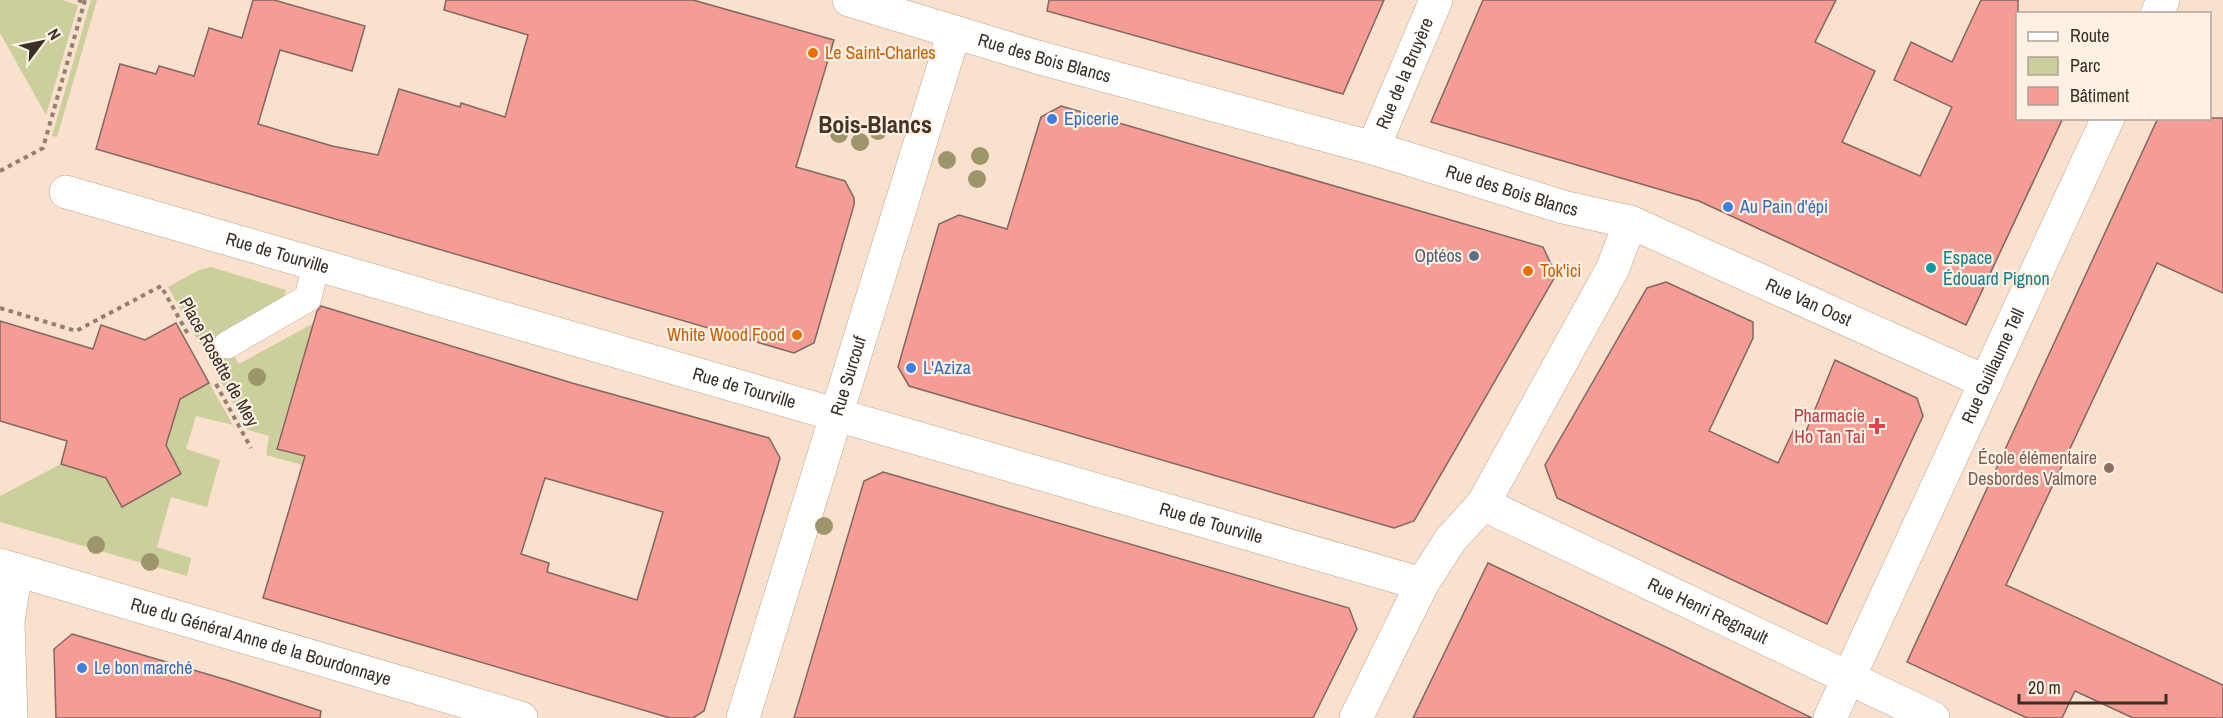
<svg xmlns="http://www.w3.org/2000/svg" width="2223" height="718" font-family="'Archivo Narrow',sans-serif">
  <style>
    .green { fill: #cacf9b }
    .building { fill: #f59d95; stroke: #826663; stroke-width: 1.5; fill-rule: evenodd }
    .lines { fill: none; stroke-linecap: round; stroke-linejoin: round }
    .lane-casing { stroke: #baa491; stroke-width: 28 }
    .street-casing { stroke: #baa491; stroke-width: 34 }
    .path { stroke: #908072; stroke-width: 4; stroke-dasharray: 4.5 4.5; stroke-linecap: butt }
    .lane { stroke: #fff; stroke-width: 27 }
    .street { stroke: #fff; stroke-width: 33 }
    .tree { fill: #9e966b }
    .food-dot { fill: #e8710a; stroke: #fff0e4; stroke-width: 2 }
    .shop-dot { fill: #3f7fe0; stroke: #fff0e4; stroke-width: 2 }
    .service-dot { fill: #5c6f8a; stroke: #fff0e4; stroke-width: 2 }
    .culture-dot { fill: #0f9aa8; stroke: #fff0e4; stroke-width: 2 }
    .health-dot { fill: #e0444e; stroke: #fff0e4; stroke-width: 2 }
    .education-dot { fill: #8d6e63; stroke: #fff0e4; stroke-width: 2 }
    .labels { text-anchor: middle; stroke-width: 4.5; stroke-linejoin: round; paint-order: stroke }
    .food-label { font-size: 18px; fill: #c56008; stroke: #fff0e4; text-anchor: start }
    .street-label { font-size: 18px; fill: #382f27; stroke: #fff0e4 }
    .shop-label { font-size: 18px; fill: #366cbe; stroke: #fff0e4; text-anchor: start }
    .service-label { font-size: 18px; fill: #4e5e75; stroke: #fff0e4; text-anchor: end }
    .culture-label { font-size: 18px; fill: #0d838f; stroke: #fff0e4; text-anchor: start }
    .health-label { font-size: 18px; fill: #be3a42; stroke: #fff0e4; text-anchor: end }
    .education-label { font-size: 18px; fill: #785e54; stroke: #fff0e4; text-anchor: end }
    .district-label { font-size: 24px; font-weight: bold; fill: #463424; stroke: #fff0e4 }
  </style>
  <rect width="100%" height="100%" fill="#f9e1cd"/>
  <g class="green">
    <polygon points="0,0 62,0 78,5 46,115 0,33"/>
    <polygon points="91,0 97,0 57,137 52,136"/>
    <polygon points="211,267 286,290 283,301 227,345 239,364 314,323 276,448 304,456 302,465 266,455 269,436 248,430 168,287 199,270"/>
    <polygon points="209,383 233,425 196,416 186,449 220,460 207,507 171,497 157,547 191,558 187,576 0,522 0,496 61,464 106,478 166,445 180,399"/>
  </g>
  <g class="building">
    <polygon points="253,0 274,0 365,26 352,71 280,50 258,124 332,146 378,155 399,89 460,107 461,103 505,117 528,35 444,10 446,0 693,0 834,40 796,167 845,181 854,198 854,205 814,343 794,353 96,149 120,64 156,74 159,66 194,76 209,28 242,38"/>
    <polygon points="1049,0 1384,0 1343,94 1047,11"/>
    <polygon points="1483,0 1836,0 1815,42 1875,71 1842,142 1920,176 1952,107 1894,80 1911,42 1952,62 1981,0 2018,0 2018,118 2063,118 1966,325 1699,201 1431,122"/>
    <polygon points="1061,106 1543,247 1556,275 1414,521 1394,528 909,386 898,367 939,224 959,215 1007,229 1041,117"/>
    <polygon points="2158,118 2223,118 2223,293 2157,263 2006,585 2223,685 2223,718 2133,718 2075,691 2062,718 2027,718 1907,662"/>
    <polygon points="1666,282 1753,322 1753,338 1709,431 1778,463 1794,429 1805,434 1835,360 1917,398 1923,416 1827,624 1557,498 1545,465 1647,288"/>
    <path d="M321,306L572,383L769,438L780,458L704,711L693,718H670L263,598L305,456L277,449L317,311ZM545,478L663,512L637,600L547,572L549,563L521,554Z"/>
    <polygon points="0,321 93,349 101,325 145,340 176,323 209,383 180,399 166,445 181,474 122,507 106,478 61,464 67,441 0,421"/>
    <polygon points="883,472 1349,608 1357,629 1313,718 794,718 864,481"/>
    <polygon points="1488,563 1668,648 1812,718 1413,718"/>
    <polygon points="72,634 227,680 321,711 320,718 56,718 54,649"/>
  </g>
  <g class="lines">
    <g class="lane-casing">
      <polyline id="lane" points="227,345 308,298 316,264"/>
    </g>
    <g class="street-casing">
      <g id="street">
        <path id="s1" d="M849,0L1037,57L1373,148L1563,207L1630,222L1986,382"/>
        <polyline points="2157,14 2163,0"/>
        <path id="s2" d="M1373,148L1436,0"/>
        <path id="s3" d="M66,192L1422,584"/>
        <path id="s4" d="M1483,504L1933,718"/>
        <path id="s5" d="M0,565L521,718"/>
        <polyline points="11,718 8,621 16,570"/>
        <path id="s6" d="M743,718L954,33"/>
        <polyline points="1356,718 1422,584 1451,539 1483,504 1613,268 1630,222"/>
        <path id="s7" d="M1830,718L2108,118"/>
      </g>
    </g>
    <g class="path">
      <polyline points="78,0 84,2"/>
      <polyline points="0,171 43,148 85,0"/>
      <polyline points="0,308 76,331 161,286 189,336"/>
      <polyline points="216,384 251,448"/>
    </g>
    <use href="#lane" class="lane"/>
    <use href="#street" class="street"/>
  </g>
  <g class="tree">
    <circle cx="878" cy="131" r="9"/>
    <circle cx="839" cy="134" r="9"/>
    <circle cx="860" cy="142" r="9"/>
    <circle cx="980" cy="156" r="9"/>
    <circle cx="947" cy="160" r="9"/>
    <circle cx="977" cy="179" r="9"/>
    <circle cx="257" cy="377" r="9"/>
    <circle cx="824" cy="526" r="9"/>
    <circle cx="96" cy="545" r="9"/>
    <circle cx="150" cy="562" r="9"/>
  </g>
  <g class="food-dot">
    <circle cx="813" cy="53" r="6"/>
    <circle cx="1528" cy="271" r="6"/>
    <circle cx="797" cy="335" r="6"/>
  </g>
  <g class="shop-dot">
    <circle cx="1052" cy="119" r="6"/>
    <circle cx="1728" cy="207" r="6"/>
    <circle cx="911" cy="368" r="6"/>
    <circle cx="82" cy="668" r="6"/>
  </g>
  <circle class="service-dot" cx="1474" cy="256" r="6"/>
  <circle class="culture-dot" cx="1931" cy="268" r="6"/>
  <path class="health-dot" d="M1874 417h6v6h6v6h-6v6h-6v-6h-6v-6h6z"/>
  <circle class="education-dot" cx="2109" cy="468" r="6"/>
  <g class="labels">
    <g class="food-label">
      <text x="825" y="59">Le Saint-Charles</text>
      <text x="1540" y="277">Tok'ici</text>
      <text x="785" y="341" text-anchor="end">White Wood Food</text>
    </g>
    <g class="street-label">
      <text dy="6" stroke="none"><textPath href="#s1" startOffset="204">Rue des Bois Blancs</textPath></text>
      <text dy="6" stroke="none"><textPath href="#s2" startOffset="81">Rue de la Bruyère</textPath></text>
      <text dy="6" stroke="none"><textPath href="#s1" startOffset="690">Rue des Bois Blancs</textPath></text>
      <text dy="6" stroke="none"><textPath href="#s3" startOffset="220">Rue de Tourville</textPath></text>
      <text dy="6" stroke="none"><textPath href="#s1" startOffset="1008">Rue Van Oost</textPath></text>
      <text transform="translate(219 362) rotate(61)" y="6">Place Rosette de Mey</text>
      <text dy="6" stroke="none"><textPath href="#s7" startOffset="388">Rue Guillaume Tell</textPath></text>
      <text dy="6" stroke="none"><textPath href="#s6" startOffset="358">Rue Surcouf</textPath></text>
      <text dy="6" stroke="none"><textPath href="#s3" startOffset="706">Rue de Tourville</textPath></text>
      <text dy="6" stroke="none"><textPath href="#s3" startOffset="1192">Rue de Tourville</textPath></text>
      <text dy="6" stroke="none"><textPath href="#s4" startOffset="249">Rue Henri Regnault</textPath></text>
      <text dy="6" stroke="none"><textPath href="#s5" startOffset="272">Rue du Général Anne de la Bourdonnaye</textPath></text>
    </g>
    <g class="shop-label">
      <text x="1064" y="125">Epicerie</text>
      <text x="1740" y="213">Au Pain d'épi</text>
      <text x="923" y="374">L'Aziza</text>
      <text x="94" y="674">Le bon marché</text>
    </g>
    <g class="service-label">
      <text x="1462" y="262">Optéos</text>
    </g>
    <g class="culture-label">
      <text x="1943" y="264">Espace<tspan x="1943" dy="21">Édouard Pignon</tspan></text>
    </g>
    <g class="health-label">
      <text x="1865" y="422">Pharmacie<tspan x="1865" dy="21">Ho Tan Tai</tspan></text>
    </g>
    <g class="education-label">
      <text x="2097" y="464">École élémentaire<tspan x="2097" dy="21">Desbordes Valmore</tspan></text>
    </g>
    <g class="district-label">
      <text x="875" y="133">Bois-Blancs</text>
    </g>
  </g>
  <rect x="2016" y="12" width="195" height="108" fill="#fff0e4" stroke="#afa398" stroke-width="1.5"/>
  <rect x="2028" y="32" width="30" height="9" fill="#ffffff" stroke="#afa398" stroke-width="1.5"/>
  <text x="2070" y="42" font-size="18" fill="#382f27">Route</text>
  <rect x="2028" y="57" width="30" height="18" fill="#cacf9b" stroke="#afa398" stroke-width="1.5"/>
  <text x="2070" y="72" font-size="18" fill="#382f27">Parc</text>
  <rect x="2028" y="87" width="30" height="18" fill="#f59d95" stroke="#afa398" stroke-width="1.5"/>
  <text x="2070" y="102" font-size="18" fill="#382f27">Bâtiment</text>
  <g transform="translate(42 42) rotate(58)" stroke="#fff0e4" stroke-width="4.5" paint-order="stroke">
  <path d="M0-4.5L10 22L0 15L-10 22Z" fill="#382f27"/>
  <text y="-9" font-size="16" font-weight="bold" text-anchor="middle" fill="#382f27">N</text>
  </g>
  <path d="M2019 694v9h147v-9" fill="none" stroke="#382f27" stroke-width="3"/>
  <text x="2028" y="694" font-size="18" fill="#382f27" stroke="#fff0e4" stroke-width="4.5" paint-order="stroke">20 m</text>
</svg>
